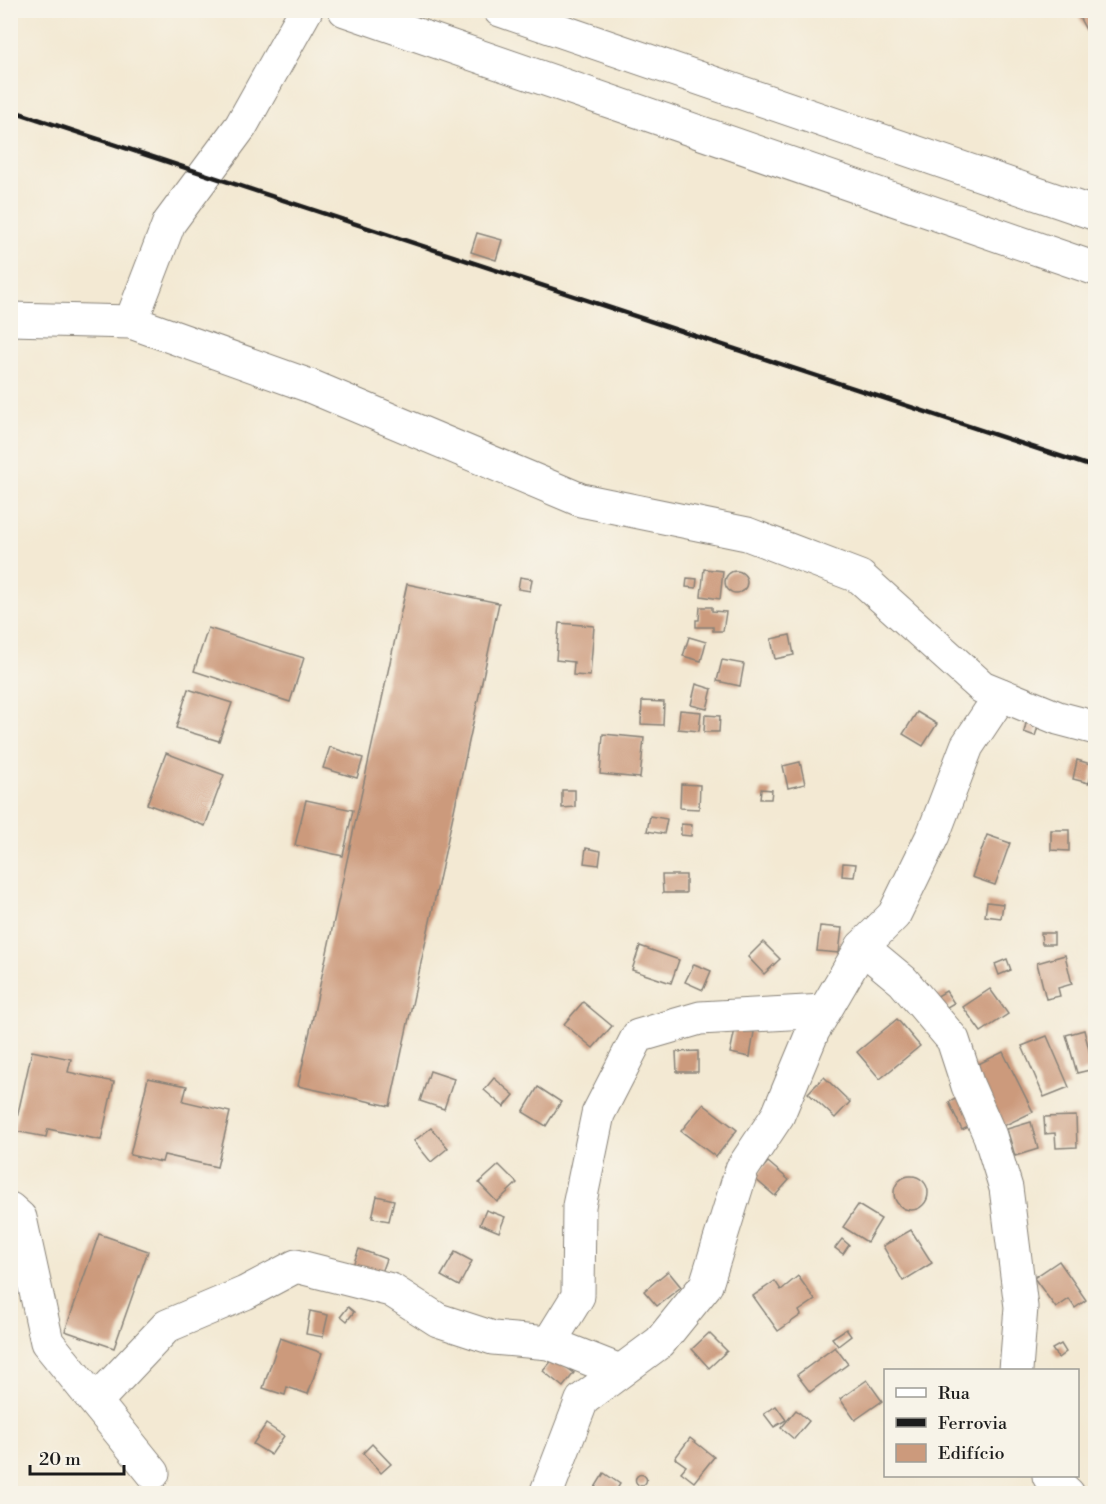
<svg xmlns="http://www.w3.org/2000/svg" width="1106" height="1504" font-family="'Libre Bodoni',serif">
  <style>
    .building { fill: #cc9a7c }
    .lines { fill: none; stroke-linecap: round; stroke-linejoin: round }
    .minor-casing { stroke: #888278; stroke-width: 35 }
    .highway-casing { stroke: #888278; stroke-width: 35 }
    .minor { stroke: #fff; stroke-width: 33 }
    .highway { stroke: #fff; stroke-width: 33 }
    .rail { stroke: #1c1c1c; stroke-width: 4.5 }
  </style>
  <rect width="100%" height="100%" fill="#f7f3e8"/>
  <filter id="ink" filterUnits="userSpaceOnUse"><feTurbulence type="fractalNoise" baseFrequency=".0167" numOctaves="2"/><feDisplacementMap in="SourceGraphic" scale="12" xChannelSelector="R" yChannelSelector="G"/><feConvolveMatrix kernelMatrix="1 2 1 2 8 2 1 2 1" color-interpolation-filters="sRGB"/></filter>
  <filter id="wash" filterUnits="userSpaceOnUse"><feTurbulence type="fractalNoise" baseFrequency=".008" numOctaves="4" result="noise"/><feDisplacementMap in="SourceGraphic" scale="24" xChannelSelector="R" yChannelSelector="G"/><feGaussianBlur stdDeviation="1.35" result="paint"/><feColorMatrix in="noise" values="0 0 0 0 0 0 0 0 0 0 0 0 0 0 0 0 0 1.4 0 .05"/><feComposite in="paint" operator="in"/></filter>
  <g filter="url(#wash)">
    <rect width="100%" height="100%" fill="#f3e9d3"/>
    <g id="blocks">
      <g class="building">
        <polygon points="1087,10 1096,10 1096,48 1078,15"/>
        <polygon points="477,233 502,240 496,260 471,252"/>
        <polygon points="704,569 723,571 720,599 701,596"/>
        <circle cx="736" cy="582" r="11"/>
        <polygon points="520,577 532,579 530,591 518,589"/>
        <polygon points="687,578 697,579 696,588 686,587"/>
        <polygon points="407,584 499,603 390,1106 298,1086"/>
        <polygon points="700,607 712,607 712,611 726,612 723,631 713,631 713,627 696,627 696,620 699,620"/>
        <polygon points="559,623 594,626 590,676 573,675 574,662 556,660"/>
        <polygon points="208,628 304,658 290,702 194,671"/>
        <polygon points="790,635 794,655 775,659 771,639"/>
        <polygon points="689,637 706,642 701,661 683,656"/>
        <polygon points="722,660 744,664 740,686 717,681"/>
        <polygon points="696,684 712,689 707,709 691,705"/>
        <polygon points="188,689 232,703 219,741 176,728"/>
        <polygon points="642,701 664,702 663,725 641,724"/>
        <polygon points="680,710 701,712 699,731 678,729"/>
        <polygon points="917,712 937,724 923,746 903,734"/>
        <polygon points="705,715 720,716 719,732 704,732"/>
        <polygon points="1026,723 1038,727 1035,736 1024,732"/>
        <polygon points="603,734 644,738 640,778 600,774"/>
        <polygon points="330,747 363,758 357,778 323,768"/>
        <polygon points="166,753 224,775 205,826 147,804"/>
        <polygon points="1077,760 1094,765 1089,783 1073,779"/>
        <polygon points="800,762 805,784 788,788 783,766"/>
        <polygon points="681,784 700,785 699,809 680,808"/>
        <polygon points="761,789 772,790 771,799 760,799"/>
        <polygon points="562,790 575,790 575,807 562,808"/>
        <polygon points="306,800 353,810 343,856 295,845"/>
        <polygon points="650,816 667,819 664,834 647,831"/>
        <polygon points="681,824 692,825 691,836 681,835"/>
        <polygon points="1051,830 1069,830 1069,851 1051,850"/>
        <polygon points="987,835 1010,843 995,885 972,877"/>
        <polygon points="586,848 601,851 599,865 584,863"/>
        <polygon points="843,863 856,864 854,877 842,876"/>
        <polygon points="662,875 686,875 686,893 663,893"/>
        <polygon points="987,902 1003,904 1001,918 985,916"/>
        <polygon points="820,926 842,928 839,953 817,951"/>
        <polygon points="1041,933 1054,933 1054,944 1042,944"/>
        <polygon points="763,942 780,959 764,974 748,957"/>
        <polygon points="640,946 679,960 671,983 632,970"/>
        <polygon points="1065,955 1072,984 1058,988 1060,996 1046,999 1037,963"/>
        <polygon points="1007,959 1011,970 999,975 995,964"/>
        <polygon points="694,964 711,971 703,990 685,982"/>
        <polygon points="990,989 1008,1014 981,1032 963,1007"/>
        <polygon points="946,991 954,1003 942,1010 934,998"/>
        <polygon points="583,1002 612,1026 593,1048 564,1024"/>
        <polygon points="897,1019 920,1046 880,1079 857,1052"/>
        <polygon points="735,1029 754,1032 750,1057 730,1053"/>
        <polygon points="1084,1030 1094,1069 1077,1073 1066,1035"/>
        <polygon points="1047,1036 1069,1087 1044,1097 1022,1046"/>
        <polygon points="32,1051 71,1059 68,1072 114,1082 101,1140 48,1129 46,1137 14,1131"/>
        <polygon points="698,1051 698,1072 677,1072 676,1052"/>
        <polygon points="1003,1052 1033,1112 997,1129 968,1069"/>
        <polygon points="430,1071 454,1079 444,1109 420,1101"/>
        <polygon points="824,1077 850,1102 835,1118 808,1093"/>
        <polygon points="148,1078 187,1086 183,1101 230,1112 217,1167 164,1155 162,1162 130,1155"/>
        <polygon points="494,1078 514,1095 504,1107 484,1090"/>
        <polygon points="538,1087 561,1102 546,1126 523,1112"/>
        <polygon points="964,1095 977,1123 962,1130 949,1102"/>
        <polygon points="703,1104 737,1130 716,1157 681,1131"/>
        <polygon points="1076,1116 1077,1147 1056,1148 1055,1133 1045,1134 1044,1117"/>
        <polygon points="1031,1122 1038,1149 1015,1156 1007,1129"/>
        <polygon points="431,1128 448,1148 431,1162 414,1141"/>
        <polygon points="768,1162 789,1180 775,1196 754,1178"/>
        <polygon points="499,1165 517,1183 497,1202 479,1183"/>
        <circle cx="911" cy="1193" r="17"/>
        <polygon points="377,1196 394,1200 389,1221 372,1218"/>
        <polygon points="858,1205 881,1219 867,1242 843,1227"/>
        <polygon points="486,1210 505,1217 499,1232 480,1224"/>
        <polygon points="911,1230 932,1263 903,1281 883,1246"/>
        <polygon points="99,1234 148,1251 114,1348 65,1331"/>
        <polygon points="842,1239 849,1245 843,1254 835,1248"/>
        <polygon points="359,1249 386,1259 379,1278 352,1268"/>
        <polygon points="455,1252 472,1261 459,1286 441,1276"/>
        <polygon points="1059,1261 1086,1300 1075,1308 1069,1299 1056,1308 1034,1278"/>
        <polygon points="668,1271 681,1287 657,1306 644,1291"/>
        <polygon points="798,1276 815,1300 799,1311 801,1315 778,1331 753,1296 775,1281 781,1290"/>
        <polygon points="348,1307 354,1312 347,1321 341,1316"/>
        <polygon points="310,1311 328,1315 323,1337 306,1334"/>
        <polygon points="846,1329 851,1336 838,1346 832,1338"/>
        <polygon points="709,1333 727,1351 709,1368 692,1349"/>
        <polygon points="280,1338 322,1353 308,1394 287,1387 285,1395 263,1388"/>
        <polygon points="1061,1344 1066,1352 1058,1358 1052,1349"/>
        <polygon points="835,1347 848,1364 810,1392 797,1375"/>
        <polygon points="554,1358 574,1373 563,1387 543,1371"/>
        <polygon points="867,1380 882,1401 855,1420 840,1399"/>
        <polygon points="776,1406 786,1420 774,1427 764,1414"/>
        <polygon points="796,1410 809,1421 794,1439 781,1428"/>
        <polygon points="266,1424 284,1436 271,1455 253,1444"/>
        <polygon points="690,1438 714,1457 694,1482 681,1472 686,1466 675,1458"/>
        <polygon points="372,1444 391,1464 381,1473 363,1453"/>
        <polygon points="604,1473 620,1484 614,1494 591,1494"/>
        <circle cx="641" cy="1480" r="5.5"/>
      </g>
    </g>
  </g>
  <g filter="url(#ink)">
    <use href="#blocks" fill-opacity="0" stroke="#888278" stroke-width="1.5"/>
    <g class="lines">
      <g class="minor-casing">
        <g id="minor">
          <polyline points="10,319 131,322 310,386 581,500 747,534 860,577 982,687 1058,718 1096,728"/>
          <polyline points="131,322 169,223 241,126 306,10"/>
          <polyline points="1001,695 967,746 933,835 894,915 862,947 903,981 953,1040 968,1086 990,1136 1006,1188 1021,1307 1016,1370"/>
          <polyline points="10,1209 20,1218 47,1342 153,1473"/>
          <polyline points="549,1343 620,1371"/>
          <polyline points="96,1401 167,1326 245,1293 296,1266 391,1290 438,1320 493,1338 549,1343 578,1296 579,1206 598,1114 638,1036 700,1018 824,1011"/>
          <polyline points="1049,1476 1068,1494"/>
          <polyline points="546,1494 582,1400 660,1342 706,1285 742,1169 778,1115 813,1031 862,947"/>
        </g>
      </g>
      <g class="highway-casing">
        <g id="highway">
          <polyline points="345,10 1096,269"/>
          <polyline points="500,10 1096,214"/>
        </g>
      </g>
      <use href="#minor" class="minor"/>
      <use href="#highway" class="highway"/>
      <polyline class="rail" points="10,110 1096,468"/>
    </g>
  </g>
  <rect width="1106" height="1504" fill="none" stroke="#f7f3e8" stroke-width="36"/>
  <rect x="884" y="1369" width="195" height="108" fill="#f7f3e8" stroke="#9f9d96" stroke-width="1.5"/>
  <rect x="896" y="1388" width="30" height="9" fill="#ffffff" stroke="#9f9d96" stroke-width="1.5"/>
  <text x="938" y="1399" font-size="18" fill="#1c1c1c">Rua</text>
  <rect x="896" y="1418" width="30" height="9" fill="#1c1c1c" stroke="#9f9d96" stroke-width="1.5"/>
  <text x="938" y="1429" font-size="18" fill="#1c1c1c">Ferrovia</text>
  <rect x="896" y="1444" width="30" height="18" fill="#cc9a7c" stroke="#9f9d96" stroke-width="1.5"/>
  <text x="938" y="1459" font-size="18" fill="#1c1c1c">Edifício</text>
  <path d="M30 1465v9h94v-9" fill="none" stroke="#1c1c1c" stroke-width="3"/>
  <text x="39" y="1465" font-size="18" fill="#1c1c1c" stroke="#f7f3e8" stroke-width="4.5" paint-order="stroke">20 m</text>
</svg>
